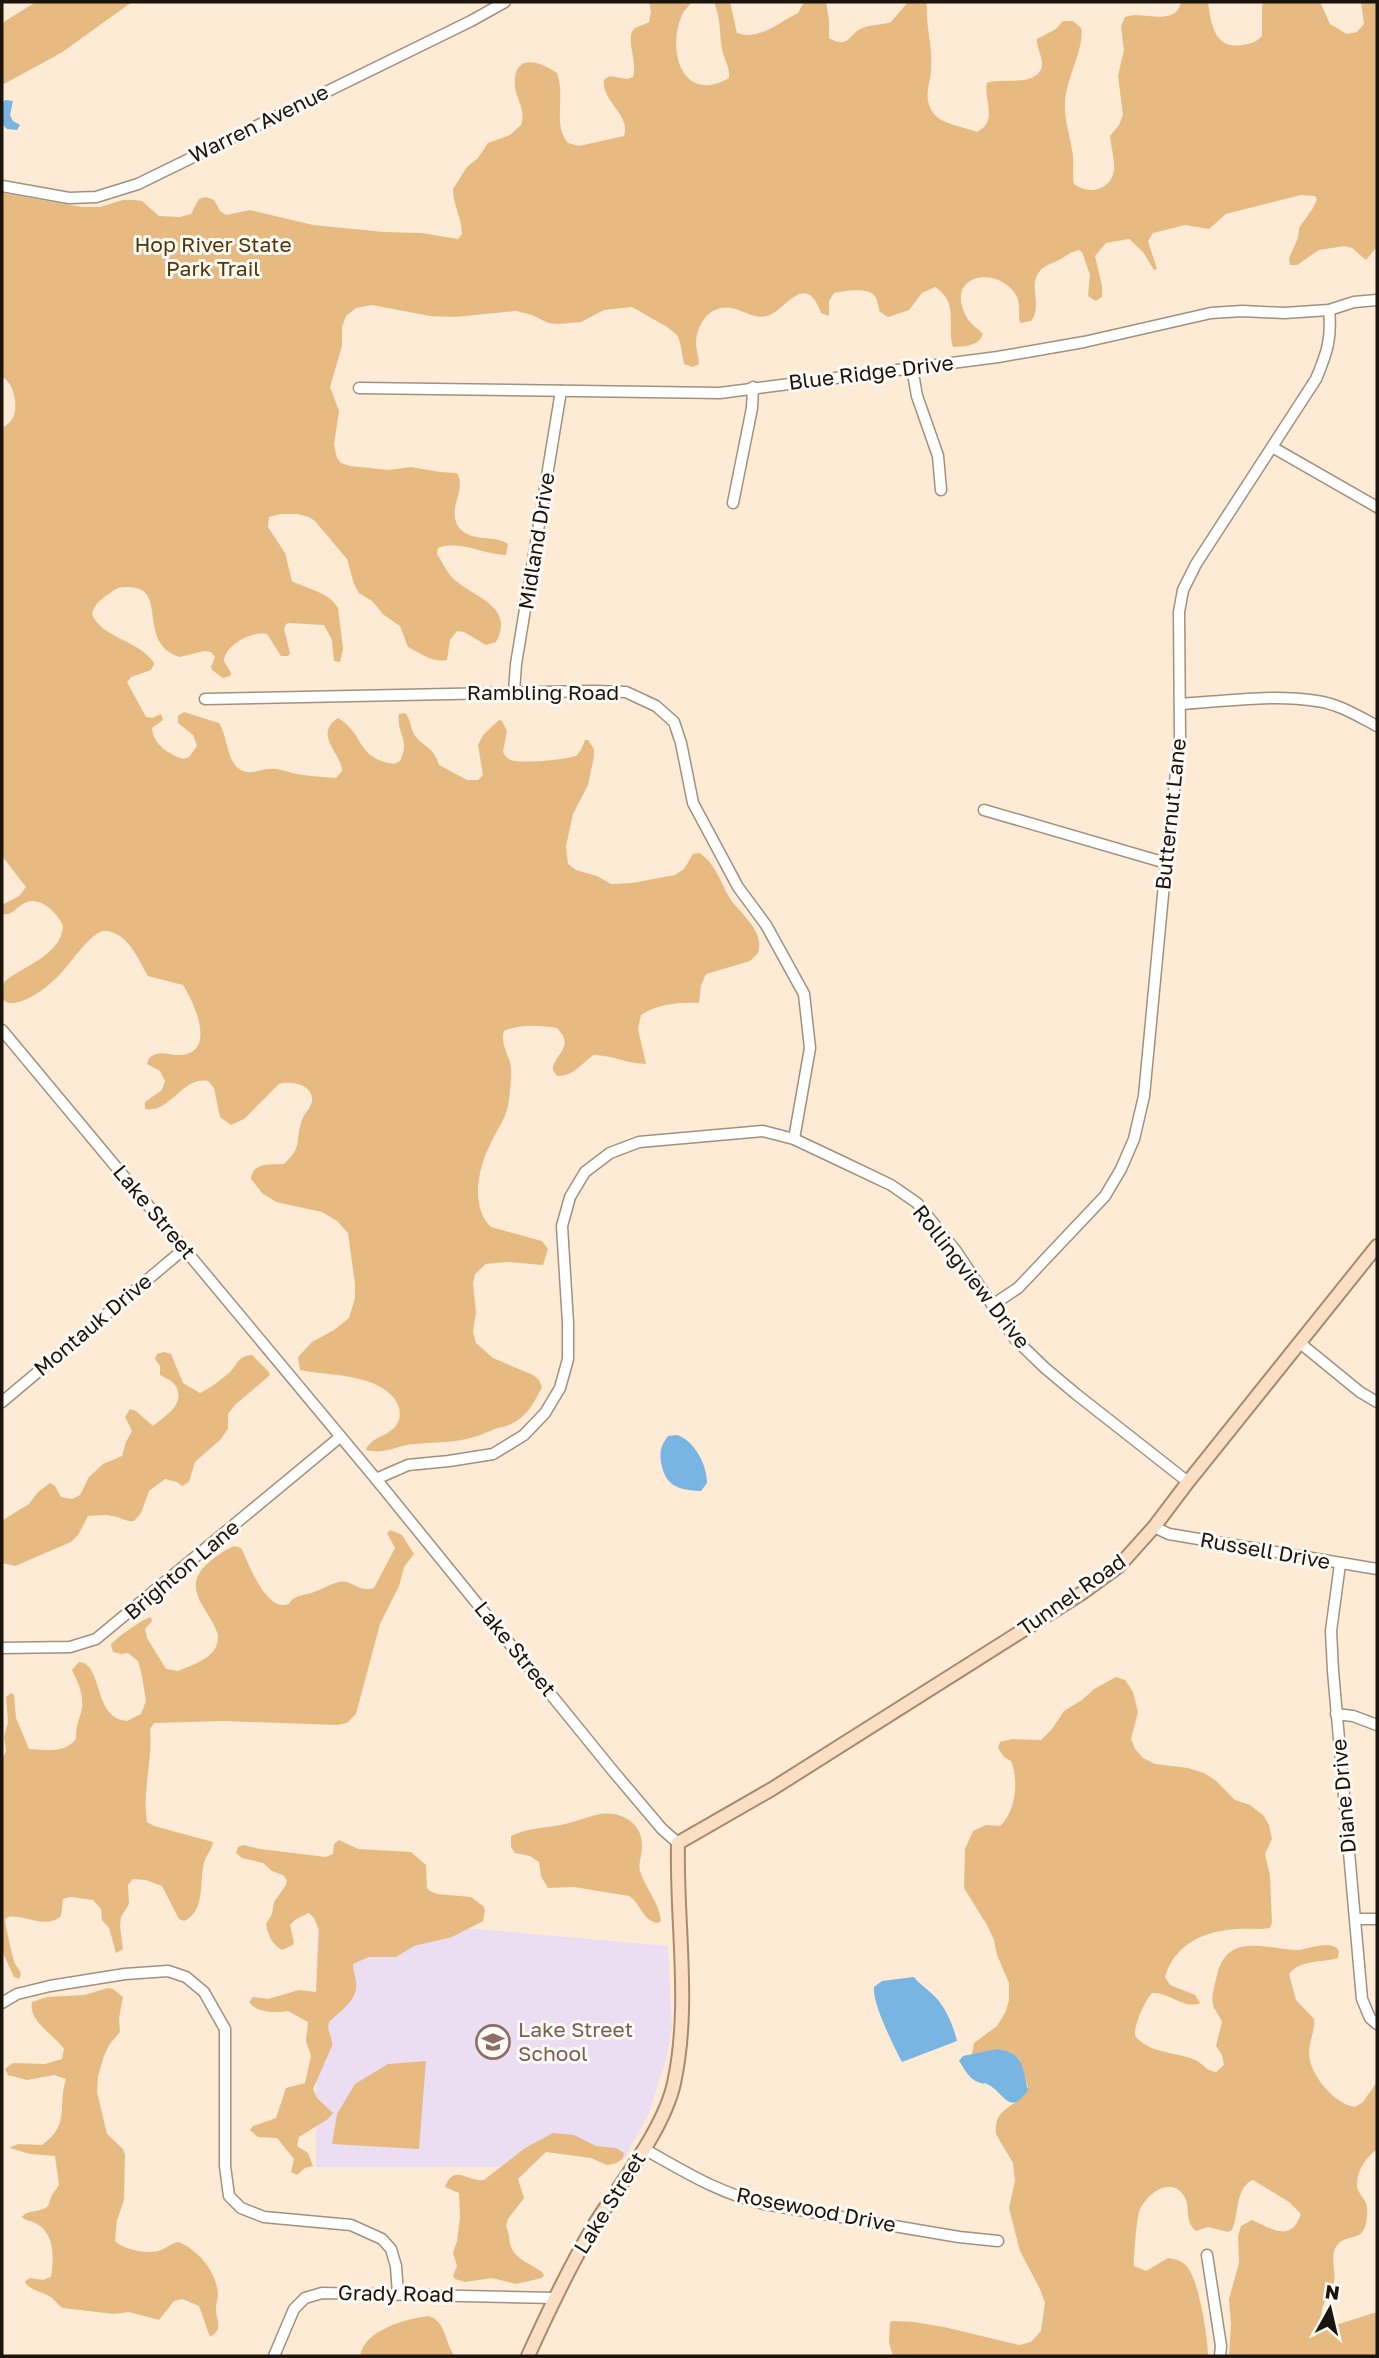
<svg xmlns="http://www.w3.org/2000/svg" width="1379" height="2358" font-family="'Golos Text',sans-serif">
  <style>
    .education { fill: #ecdef2 }
    .green { fill: #e7ba81 }
    .water { fill: #78b5e3 }
    .lines { fill: none; stroke-linecap: round; stroke-linejoin: round }
    .minor-casing { stroke: #a1917d; stroke-width: 13 }
    .major-casing { stroke: #aa8a6c; stroke-width: 16 }
    .minor { stroke: #fff; stroke-width: 10 }
    .major { stroke: #fbdfc5; stroke-width: 12 }
    .labels { text-anchor: middle; stroke-width: 6; stroke-linejoin: round; paint-order: stroke }
    .street-label { font-size: 21px; fill: #1a140d; stroke: #fefaf6 }
    .park-label { font-size: 21px; fill: #543606; stroke: #fefaf6 }
    .education-label { font-size: 21px; fill: #785e54; stroke: #fefaf6; text-anchor: start }
  </style>
  <rect width="100%" height="100%" fill="#fdebd5"/>
  <polygon class="education" points="317,1915 668,1946 672,2027 667,2056 649,2113 623,2161 526,2146 516,2167 316,2167"/>
  <g class="green">
    <polygon points="36,2 132,2 61,53 2,85 2,23"/>
    <path d="M649,2H692C689,6 684,10 682,15C666,51 683,105 729,78C730,66 724,60 722,49C719,32 721,18 714,2H730L737,33C760,41 779,22 798,13L804,2H826L829,20V38C850,50 848,33 863,28C872,24 882,25 891,22L908,2H927C925,24 933,46 931,68C931,80 926,90 928,101C929,107 932,112 936,116C944,124 964,127 977,132C999,121 983,100 987,83C1001,77 1037,88 1042,66C1043,56 1036,48 1037,39L1056,29L1063,21H1073L1081,28C1085,47 1066,79 1065,102C1064,121 1071,138 1073,156C1074,166 1072,175 1074,184C1088,195 1111,191 1114,170C1115,161 1111,146 1110,136L1119,125L1123,115L1118,76L1124,50L1121,26L1125,17C1142,10 1176,28 1181,2H1208C1211,23 1214,50 1242,45C1250,44 1257,42 1262,36V6L1264,2H1320L1330,24L1347,34L1357,32L1364,24L1361,2H1377V247L1366,260L1352,248L1345,246L1319,250L1297,265H1290L1289,258L1298,238L1299,228L1313,208L1317,199L1315,196L1301,195L1226,214L1209,229L1185,225L1153,233L1148,241L1157,269L1154,270L1143,252L1129,239L1106,243L1095,256L1102,286V297L1096,301L1088,296L1090,275L1082,252L1079,250C1070,252 1066,256 1059,260C1054,263 1048,264 1043,268C1025,282 1044,306 1031,321L1021,323L1019,320C1019,313 1020,304 1017,297C1001,265 942,272 967,318C971,325 978,328 983,334C978,347 965,346 953,347C946,326 960,303 935,287L922,293L909,310L888,317L880,312C878,307 878,299 874,295C866,287 844,291 834,293L829,301V316L821,313C805,269 785,312 767,316C755,319 746,312 735,309C713,302 697,321 696,343C696,350 699,357 699,364L693,367L684,364L680,342L677,335L667,327L632,307L604,310L581,322L559,324L548,323L532,315L516,311L455,317L430,316L372,305L356,308L346,316L342,327V346L330,387L339,411L334,445L337,458L341,463L350,466L389,470L411,467L440,472L457,473C467,491 447,508 458,526C469,543 493,534 508,544L506,555C485,555 458,539 438,548L437,554C442,562 448,575 456,581C476,598 515,607 496,642L486,645L464,632L457,631L450,640L447,660C434,663 419,653 408,647L400,626L384,615L372,601L359,593L354,584L347,559L315,521L309,517L297,514H280L269,517L268,527L285,553L292,581C307,589 329,592 338,608L343,649L340,662L334,661L332,640L324,625L289,623L286,624L284,629L290,653L288,656H281L267,634C251,631 225,645 224,661L231,673L230,676L223,678L212,670L211,667L215,657L211,652L204,651L180,657C135,643 170,587 128,587C122,587 118,587 113,591C103,598 95,602 92,614C103,639 134,638 153,661L154,664L151,670L131,677L127,682L146,717L152,718L161,714L163,720L152,728C153,745 169,754 183,759L189,757L197,746L193,735L178,723V716L184,712L219,723C227,735 227,760 238,768C249,777 259,769 270,769C278,768 285,771 292,773C307,776 321,777 336,778L342,771C343,755 312,735 338,718C365,734 355,758 394,764L400,761C411,738 396,735 399,714L405,713C411,719 410,727 414,734C423,748 433,745 439,765L467,780H478L483,775L478,745L483,735L499,720L502,721L507,731L503,752C506,758 509,760 516,761C523,763 570,760 577,755C581,751 583,745 585,740H588L594,749V756L588,785L573,814L566,846L568,864L576,870L597,876L611,884L632,883L675,875L684,869L693,854L700,853C718,867 720,883 731,900C742,915 765,932 758,953L750,961L706,974L701,985L699,1003C680,1002 657,1004 641,1015L638,1029L646,1064C628,1064 612,1055 594,1055C581,1063 575,1076 557,1076L553,1070V1066C560,1050 573,1045 557,1028C541,1025 519,1024 504,1031C500,1043 509,1055 511,1067C512,1077 510,1090 509,1100C507,1118 497,1129 490,1145C478,1168 470,1207 491,1227L542,1241L548,1249L543,1265L507,1262L486,1264L475,1274L473,1284L476,1312L473,1332L476,1343L493,1358L533,1375L539,1380L542,1387C535,1401 527,1417 511,1424C506,1427 500,1427 495,1429C462,1444 449,1441 415,1444C396,1445 387,1455 366,1450C371,1435 392,1437 398,1422C401,1416 400,1407 396,1401C378,1373 328,1376 300,1370L298,1357L312,1342L334,1330L349,1318L355,1298V1284L348,1233L337,1221L322,1212L276,1202L262,1193L251,1179C252,1162 270,1165 284,1164C304,1145 294,1142 302,1120C304,1113 311,1109 312,1101C314,1085 291,1080 279,1084L244,1119L231,1125L220,1117L214,1088L208,1081C182,1076 170,1114 145,1109V1102L162,1090L165,1081L160,1071L147,1064L149,1058C160,1049 169,1056 181,1055C217,1052 194,1002 183,985L148,976C141,964 132,944 120,936C116,934 109,930 104,931C91,932 71,963 62,972C52,983 40,993 27,999C17,1003 10,1006 2,999V987L5,981C24,966 62,954 63,926C58,914 42,897 27,902C16,906 14,916 2,914V905L19,896L26,887L2,856V428C7,425 12,421 14,415C18,402 13,382 2,377V193L82,207H100L123,200H135L142,201L159,216L180,217L191,214L199,199L206,197L214,200L220,211L226,215L250,210L313,225L384,232L421,233L458,239L462,234C462,218 453,205 453,189L467,167L478,158L488,143L510,135L521,125C526,110 517,101 515,87C512,53 538,60 557,73C566,97 552,125 568,143L579,146L624,136C631,114 601,101 604,80L610,76L627,79L633,77C638,64 626,40 633,30C636,26 645,25 649,22L651,11Z"/>
    <path d="M164,1352L171,1354L183,1383L200,1393C209,1389 222,1379 230,1372C238,1364 238,1356 252,1355L268,1371L270,1375L235,1405L228,1414V1429L220,1440L195,1462L189,1482L182,1486L177,1482L165,1479L149,1491L141,1513L134,1521C125,1522 121,1517 112,1516C103,1514 97,1516 88,1516L78,1535L71,1542L15,1566L2,1563L3,1520L29,1504L38,1492L50,1483L55,1486L61,1497L72,1499L80,1495L89,1477L103,1464L122,1456L126,1442L132,1431L125,1417L130,1409L136,1411L153,1426C165,1416 187,1404 175,1385C172,1380 165,1378 160,1375V1366L155,1359L157,1354Z"/>
    <path d="M390,1530L402,1535L414,1554L404,1567L399,1586L380,1624L356,1714L347,1723L337,1725L223,1721L154,1723L150,1729C153,1760 142,1790 147,1822L154,1826L213,1842C212,1850 206,1855 204,1863C199,1882 206,1911 184,1921L179,1919L162,1886L146,1880L133,1879L128,1885L129,1904L121,1917L120,1926L123,1949L116,1953L109,1928L102,1920L101,1909L93,1900L71,1897L63,1899L61,1916C45,1930 25,1914 8,1917L5,1919C5,1924 13,1959 15,1964C17,1967 20,1970 21,1974L19,1979L14,1977L2,1951V1760L6,1751L4,1737L8,1722L6,1697L11,1693L14,1695L16,1718L29,1749C46,1750 64,1754 76,1739C76,1729 77,1725 80,1716C86,1700 79,1684 72,1670L79,1662C104,1664 92,1718 127,1721L141,1714L146,1701L142,1676L138,1661L128,1653L121,1654L113,1652L111,1645C115,1638 145,1618 151,1617L152,1621L145,1629L147,1638L166,1669L178,1671C195,1663 219,1658 218,1635C211,1610 180,1590 206,1565C215,1557 223,1551 234,1546L241,1548C248,1561 264,1608 285,1605C291,1604 289,1602 293,1599C300,1594 307,1595 314,1592C323,1589 330,1584 339,1582C353,1579 356,1593 374,1588L395,1548L387,1533Z"/>
    <path d="M1116,1677L1125,1680L1133,1692L1138,1712L1131,1739L1135,1749L1143,1758L1155,1764L1188,1768L1204,1773L1215,1780L1235,1800L1250,1805L1264,1816L1269,1825L1272,1839L1265,1854L1270,1876L1272,1923L1270,1928C1259,1930 1248,1928 1237,1929C1205,1931 1175,1943 1165,1977L1170,1985L1195,1995L1200,2003C1184,2010 1170,1992 1152,1993C1144,2002 1134,2025 1135,2036C1149,2053 1174,2052 1193,2059C1203,2062 1205,2071 1216,2072L1224,2065L1222,2055L1216,2046L1222,2022C1220,2017 1217,2013 1214,2008C1210,1998 1215,1985 1217,1975C1227,1933 1263,1948 1295,1950C1309,1950 1325,1940 1337,1948L1339,1952L1338,1958C1322,1963 1300,1959 1289,1974L1296,2000L1314,2019C1315,2032 1309,2041 1309,2053C1309,2074 1334,2104 1355,2107L1363,2102L1377,2082V2149C1366,2158 1356,2171 1357,2186C1358,2192 1362,2196 1365,2201C1369,2208 1367,2220 1365,2227C1361,2240 1346,2235 1338,2244C1329,2254 1336,2270 1334,2282C1331,2297 1317,2305 1323,2322L1339,2324L1377,2312V2356H1229L1231,2324L1229,2299L1239,2263L1238,2236L1241,2226L1252,2220C1272,2229 1291,2243 1301,2214L1289,2202L1253,2180C1235,2187 1239,2215 1232,2230L1228,2232L1208,2227L1196,2231C1182,2220 1193,2203 1181,2192C1167,2177 1144,2197 1139,2212C1137,2217 1133,2262 1134,2266L1146,2271L1168,2258C1176,2259 1183,2261 1188,2268C1199,2282 1208,2338 1208,2356H893L889,2343L890,2322L893,2321L914,2322L944,2327L1019,2345L1031,2342L1041,2331L1045,2303L1040,2289L1020,2251L1009,2208L1015,2181L1013,2163L996,2134C993,2104 1020,2109 1028,2087L1019,2059L1010,2052L972,2054L974,2043L997,2026L1006,2011L1009,2000V1983L997,1955L994,1940L987,1925L964,1888L965,1849L973,1831L986,1825L1000,1826C1016,1812 1019,1780 1011,1761L1004,1757L998,1748L1000,1742L1012,1739L1041,1740L1052,1729L1064,1711L1082,1700L1094,1689Z"/>
    <path d="M600,1814C622,1811 643,1823 642,1847C642,1857 637,1864 641,1874C647,1890 659,1903 661,1921L658,1923C642,1921 641,1903 629,1896L574,1887L548,1888L541,1876L539,1862L530,1856L515,1853L511,1847V1836C528,1828 544,1828 561,1825C574,1822 587,1817 600,1814Z"/>
    <path d="M339,1840L358,1849L411,1852L426,1865L427,1888L430,1891L437,1894L471,1897L483,1906L485,1910L483,1921L452,1937L414,1946L396,1957H369L353,1964C353,1970 355,1974 356,1981C359,2000 341,2010 329,2022C326,2031 333,2036 332,2046L313,2089L317,2098L333,2113L328,2119L299,2137L297,2146L308,2153L313,2166L305,2168L297,2175L291,2172L294,2159L277,2138L258,2137L250,2130L253,2126L276,2118L286,2088L305,2083L311,2056L306,2041L308,2022L288,2011C277,2013 256,2013 249,2002L253,1997L268,1999L299,1990L316,1992L319,1930L314,1918L309,1913L296,1919L290,1925L294,1942L293,1945L282,1950C272,1945 268,1934 266,1924L272,1914L274,1902L286,1885L287,1880L283,1875L272,1871L263,1863L242,1858L236,1853L238,1847L243,1845L260,1849L326,1857L333,1854L334,1844Z"/>
    <path d="M108,1988L113,1989L123,1997L119,2018L120,2032L109,2045L104,2056L98,2076L97,2092L107,2134L123,2149L125,2155L124,2200L117,2220L115,2241C124,2250 146,2254 158,2251C166,2249 171,2243 179,2242C199,2251 217,2272 218,2295C218,2299 216,2303 216,2307C215,2319 225,2329 210,2337L199,2306L182,2299L174,2301L159,2320L129,2312L114,2314L63,2308C57,2305 55,2299 49,2296C40,2291 33,2291 26,2284L25,2281L30,2278L43,2280L51,2277C54,2259 55,2234 37,2224C31,2220 27,2222 22,2217C28,2209 40,2213 48,2206L52,2195L59,2185L55,2156L30,2154L10,2148L11,2147L18,2144L42,2145C71,2124 57,2107 66,2079L54,2075L27,2080L8,2075L5,2069L13,2063L45,2064L62,2059L64,2049C54,2034 28,2022 32,2002L47,1997L84,1995Z"/>
    <polygon points="426,2061 419,2149 332,2144 337,2114 355,2084 388,2064"/>
    <path d="M553,2133L574,2135L596,2146L616,2148L624,2153C624,2162 614,2164 607,2165L591,2158L546,2152L518,2179L524,2198L508,2219L506,2226C509,2233 509,2237 510,2244C514,2259 531,2264 542,2272L544,2275L542,2278L516,2284L492,2278L465,2282L455,2279L453,2276L457,2266L453,2253L457,2241L460,2217L459,2193L445,2187C454,2163 467,2182 484,2180L525,2148Z"/>
    <path d="M428,2316C447,2321 444,2343 455,2356H360C364,2330 406,2319 428,2316Z"/>
  </g>
  <g class="water">
    <polygon points="5,100 13,101 10,115 13,121 20,125 17,130 7,129 2,124 2,104"/>
    <path d="M677,1435C695,1441 707,1465 707,1483L701,1491C678,1490 665,1486 661,1462C659,1451 662,1444 668,1436Z"/>
    <path d="M914,1977C918,1983 924,1986 930,1992C944,2003 953,2024 957,2041L902,2062C894,2047 872,2003 874,1987L882,1981Z"/>
    <path d="M997,2049C1025,2053 1022,2068 1028,2090C1010,2117 1005,2094 989,2085C980,2081 987,2086 978,2082C969,2079 964,2068 959,2061L963,2056Z"/>
  </g>
  <g class="lines">
    <g class="minor-casing">
      <g id="minor">
        <polyline points="2,186 69,198 96,197 138,184 471,21 505,2"/>
        <polyline points="912,368 917,396 938,456 941,490"/>
        <polyline points="359,388 720,393 998,357 1084,342 1211,313 1242,311 1284,313 1329,310 1354,302 1377,300"/>
        <polyline points="1272,447 1377,507"/>
        <polyline points="733,503 752,408 753,387"/>
        <polyline points="514,692 516,664 561,391"/>
        <polyline points="205,699 593,691 626,692 656,706 674,722 681,743 693,803 738,887 766,925 804,994 810,1048 794,1139"/>
        <path d="M1181,704C1225,701 1274,694 1317,701C1339,704 1358,716 1377,726"/>
        <polyline points="984,810 1166,863"/>
        <polyline points="2,1030 376,1479 613,1771 662,1829 678,1843"/>
        <path d="M994,1304L1018,1288L1105,1196L1121,1169L1134,1139L1144,1096L1166,863L1180,737L1179,612L1183,590L1196,564L1316,379C1327,353 1332,338 1329,310"/>
        <polyline points="1300,1343 1360,1392 1377,1402"/>
        <polyline points="2,1402 184,1249"/>
        <polyline points="376,1479 408,1465 449,1461 493,1454 524,1435 545,1413 560,1388 568,1359 568,1323 562,1226 570,1197 585,1172 610,1153 639,1142 763,1131 794,1139 849,1165 891,1185 917,1203 956,1251 1015,1339 1045,1368 1076,1394 1188,1482"/>
        <polyline points="1154,1527 1169,1534 1377,1569"/>
        <polyline points="1340,1564 1331,1631 1333,1671 1362,1999 1370,2018 1377,2024"/>
        <polyline points="2,1648 70,1647 96,1639 340,1437"/>
        <polyline points="1336,1714 1353,1716 1377,1725"/>
        <polyline points="1356,1919 1377,1919"/>
        <polyline points="2,2003 17,1994 50,1986 125,1974 168,1971 186,1977 204,1992 225,2029 225,2166 229,2196 241,2208 264,2217 351,2225 382,2239 391,2249 396,2266 398,2294"/>
        <path d="M644,2149C686,2172 716,2192 764,2204L959,2237L998,2241"/>
        <polyline points="1207,2255 1221,2346 1220,2356"/>
        <polyline points="274,2356 294,2309 305,2298 322,2293 554,2298"/>
      </g>
    </g>
    <g class="major-casing">
      <path id="major" d="M528,2356C548,2312 568,2269 593,2227C618,2186 664,2130 674,2083C691,2005 676,1922 678,1843L772,1789L1082,1593L1119,1566L1154,1527L1188,1482L1377,1246"/>
    </g>
    <use href="#minor" class="minor"/>
    <use href="#major" class="major"/>
  </g>
  <defs>
    <g id="school-ring" transform="scale(1.75)"><circle r="9.5" fill="#fefaf6" stroke="#8d6e63" stroke-width="1.5"/><path d="M0-5L7-2L0 1L-7-2ZM-4 1L0 2.5L4 1V4Q0 6-4 4Z" fill="#8d6e63"/></g>
  </defs>
  <g fill-rule="evenodd">
    <use href="#school-ring" x="493" y="2042"/>
  </g>
  <g class="labels">
    <g class="street-label">
      <text transform="translate(259 124) rotate(-26)" y="7">Warren Avenue</text>
      <text transform="translate(871 373) rotate(-7)" y="7">Blue Ridge Drive</text>
      <text transform="translate(537 541) rotate(-81)" y="7">Midland Drive</text>
      <text x="543" y="700">Rambling Road</text>
      <text transform="translate(1171 814) rotate(-84)" y="7">Butternut Lane</text>
      <text transform="translate(154 1212) rotate(50)" y="7">Lake Street</text>
      <text transform="translate(971 1277) rotate(52)" y="7">Rollingview Drive</text>
      <text transform="translate(93 1325) rotate(-40)" y="7">Montauk Drive</text>
      <text transform="translate(1265 1551) rotate(10)" y="7">Russell Drive</text>
      <text transform="translate(182 1570) rotate(-40)" y="7">Brighton Lane</text>
      <text transform="translate(1072 1595) rotate(-35)" y="7">Tunnel Road</text>
      <text transform="translate(515 1649) rotate(51)" y="7">Lake Street</text>
      <text transform="translate(1344 1796) rotate(-95)" y="7">Diane Drive</text>
      <text transform="translate(610 2203) rotate(-58)" y="7">Lake Street</text>
      <text transform="translate(816 2210) rotate(11)" y="7">Rosewood Drive</text>
      <text transform="translate(396 2294) rotate(1)" y="7">Grady Road</text>
    </g>
    <g class="park-label">
      <text x="213" y="252">Hop River State<tspan x="213" dy="24">Park Trail</tspan></text>
    </g>
    <g class="education-label">
      <text x="518" y="2037">Lake Street<tspan x="518" dy="24">School</tspan></text>
    </g>
  </g>
  <rect width="1379" height="2358" fill="none" stroke="#1a140d" stroke-width="7"/>
  <g transform="translate(1330 2309) rotate(8)" stroke="#fefaf6" stroke-width="5" paint-order="stroke">
  <path d="M0-5L12 26L0 18L-12 26Z" fill="#1a140d"/>
  <text y="-10" font-size="19" font-weight="bold" text-anchor="middle" fill="#1a140d">N</text>
  </g>
</svg>
